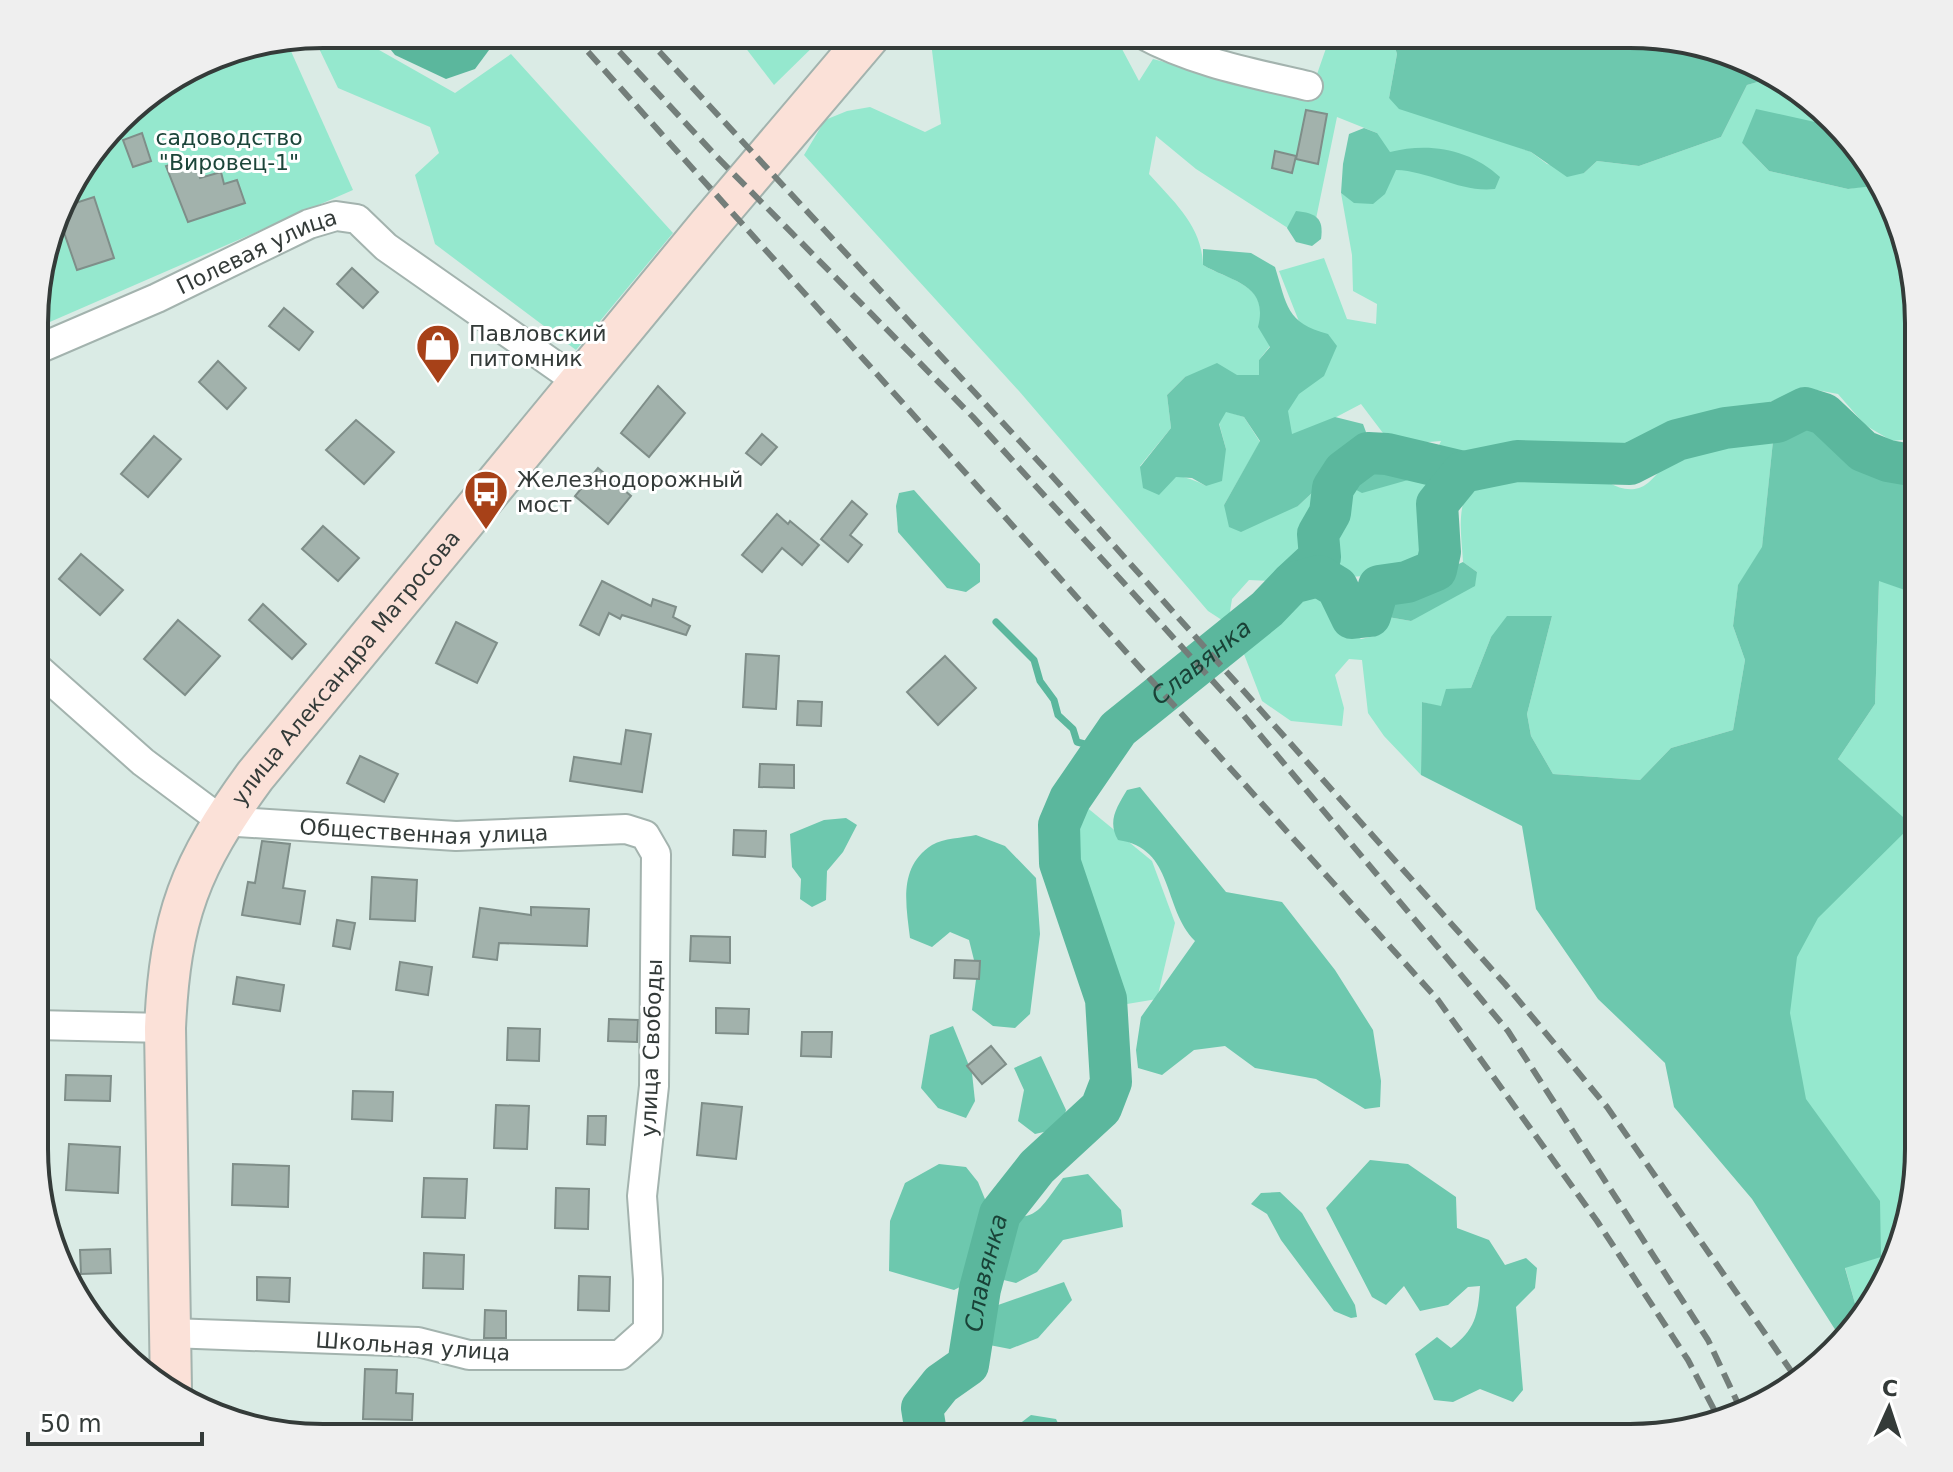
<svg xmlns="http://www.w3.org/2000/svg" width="1953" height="1472" font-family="'DejaVu Sans',sans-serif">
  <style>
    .green { fill: #95e8ce; fill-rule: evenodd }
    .forest { fill: #6dc8ae }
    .water { fill: #5bb79d }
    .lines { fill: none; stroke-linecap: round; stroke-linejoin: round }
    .stream { stroke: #5bb79d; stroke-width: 7 }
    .river { stroke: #5bb79d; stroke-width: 42 }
    .building { fill: #a2b2ac; stroke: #7f8e89; stroke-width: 2 }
    .minor-casing { stroke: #a3b3ae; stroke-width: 32 }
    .secondary-casing { stroke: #a3b3ae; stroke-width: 44 }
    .minor { stroke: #fff; stroke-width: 28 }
    .secondary { stroke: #fbe1d8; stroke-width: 40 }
    .rail { stroke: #737e7a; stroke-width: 6; stroke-dasharray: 16 8; stroke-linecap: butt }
    .labels { text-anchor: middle; stroke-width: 6; stroke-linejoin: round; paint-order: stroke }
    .park-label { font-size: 22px; fill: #1c453a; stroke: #fff }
    .street-label { font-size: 22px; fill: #343b39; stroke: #fff }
    .poi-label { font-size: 22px; fill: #343b39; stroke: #fff; text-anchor: start }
    .water-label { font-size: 24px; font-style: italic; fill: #194237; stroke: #fff }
    .rim { fill: none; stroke: #343b39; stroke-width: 4 }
  </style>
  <rect width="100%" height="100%" fill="#daebe5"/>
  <g class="green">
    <polygon points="323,34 365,34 372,46 455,93 511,54 673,233 576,350 435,244 415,175 439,153 430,127 338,88 313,36"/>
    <polygon points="735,34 826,34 774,85"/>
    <path d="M930,34H1114L1139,81L1153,59L1308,100L1331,34H1391L1397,54L1389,98L1531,152L1547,164L1584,173L1597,161L1639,166L1721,137L1747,85L1775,77L1820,105L1831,120L1824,124L1742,143L1769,171L1848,189L1877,184L1881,185L1889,196L1919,323V438L1892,441L1865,425L1838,394L1806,388L1716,423L1677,430L1642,446L1602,453L1539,447L1466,458L1438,487L1429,511L1434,549L1425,563L1404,573L1350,577L1311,560L1270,581L1249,580L1232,599L1228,624L1208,611L1019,391L804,155L825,120L847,111L870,107L925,132L941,124ZM1337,117L1377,133L1354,202L1341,193L1352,255L1353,291L1377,304L1376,324L1347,319L1324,258L1279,271L1319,372L1263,410L1285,444L1361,404L1392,445L1441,441L1436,452L1444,460L1330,476L1298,506L1224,505L1260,442L1244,417L1225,411L1219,423L1226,449L1206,486C1187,475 1162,473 1140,466L1171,428L1167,395L1185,377L1260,375L1259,360L1270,346L1259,327C1269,284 1232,282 1203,265C1202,226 1174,202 1149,174L1156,136L1196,169L1311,243Z"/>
    <polygon points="286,40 353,190 36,328 37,285 73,179 133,105 230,50"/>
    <path d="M1773,441L1762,548L1738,586L1733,626L1745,660L1733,730L1671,748L1640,780L1553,774L1531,736L1527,714L1552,616L1491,637L1471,688L1441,707L1422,702L1421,775L1384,736L1368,713L1362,660L1349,659L1335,675L1344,708L1342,726L1291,721L1262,701L1242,649L1301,590L1319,588L1333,596L1349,630L1361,639L1379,635L1388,617L1411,621L1477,572L1463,562C1462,543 1458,519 1464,500C1475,463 1556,469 1587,474C1605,478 1620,494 1639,488C1652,484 1660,467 1672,460C1701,443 1740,441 1773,441Z"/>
    <polygon points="1879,580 1919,595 1918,1168 1897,1259 1863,1314 1856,1307 1790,1067 1712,884 1911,825 1838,759 1875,704"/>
    <polygon points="1079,801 1152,861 1175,923 1157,999 1121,1005 1064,836"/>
  </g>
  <g class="forest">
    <polygon points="1391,34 1648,35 1740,56 1775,77 1747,85 1721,137 1639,166 1597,161 1584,173 1567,177 1531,152 1399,109 1389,98 1397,54"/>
    <polygon points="1756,109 1824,124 1831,120 1881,185 1848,189 1769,171 1742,143"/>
    <path d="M1364,128L1377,133L1390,152C1429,142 1470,149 1500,177L1495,189C1461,193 1430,171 1396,170L1385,194L1373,204L1354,203L1341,193L1343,164L1349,134Z"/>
    <path d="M1296,211C1316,213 1324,218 1321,239L1312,246L1296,242L1287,228Z"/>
    <path d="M1203,249L1251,253L1275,267C1287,305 1286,323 1328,334L1337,346L1324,376L1299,394L1288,411L1292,434L1335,417L1363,424L1370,443L1436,452L1444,460L1415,478L1362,493L1330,476L1298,506L1241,532L1229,527L1224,505L1260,441L1244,417L1226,412L1219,424L1226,449L1222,481L1206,486L1192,478L1176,477L1159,495L1143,488L1140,467L1171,428L1167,395L1185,377L1217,363L1237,375H1259V360L1270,347L1258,327C1269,284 1232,282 1203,265Z"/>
    <path d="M1814,426C1829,438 1847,457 1865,464C1883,471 1911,473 1919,493V595L1879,581L1875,704L1838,759L1912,825L1818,918L1797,957L1790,1013L1806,1099L1880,1201L1881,1257L1845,1268L1856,1307L1863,1314L1843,1342L1752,1199L1674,1107L1665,1063L1598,999L1536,909L1522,826L1421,775L1422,702L1441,706L1446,689L1471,688L1491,637L1507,616H1552L1527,714L1531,736L1553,774L1640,780L1671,748L1733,730L1745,660L1733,626L1738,585L1762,547L1773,441Z"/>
    <polygon points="914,490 980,564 980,582 966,592 947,588 898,532 896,506 899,493"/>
    <polygon points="1463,562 1477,572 1475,586 1411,621 1388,617 1378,600"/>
    <path d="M1140,787L1226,892L1282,902L1335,970L1373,1030L1381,1081L1380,1107L1365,1109L1316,1079L1255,1068L1225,1046L1194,1050L1162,1075L1138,1068L1136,1050L1141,1017L1195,941C1162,908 1175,848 1118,840C1107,821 1117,807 1127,790Z"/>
    <polygon points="846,818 857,825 843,852 827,871 826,900 812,907 800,899 801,879 792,867 790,834 824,820"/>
    <path d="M976,835L1005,846L1036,878L1040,934L1030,1014L1015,1028L993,1026L972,1010L977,972L969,940L950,932L932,947L910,938C906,904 898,867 932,845C943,838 963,838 976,835Z"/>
    <polygon points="953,1026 972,1073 975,1101 966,1118 938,1108 921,1088 930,1035"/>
    <polygon points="1041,1056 1066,1110 1061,1128 1035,1134 1018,1121 1024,1090 1014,1068"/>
    <path d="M1370,1160L1408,1164L1456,1197L1457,1228L1489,1240L1505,1265L1526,1258L1537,1268L1535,1288L1516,1307L1523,1390L1513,1402L1480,1389L1453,1402L1434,1400L1415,1354L1437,1337L1451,1348C1475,1330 1478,1315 1480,1286L1468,1287L1448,1305L1420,1311L1404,1286L1386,1305L1372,1297L1326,1208Z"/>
    <path d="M939,1164L966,1167L978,1182L991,1214C1037,1223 1037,1213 1063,1178L1088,1174L1121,1210L1123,1227L1063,1240L1037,1272L1016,1283L983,1275L954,1290L889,1271L890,1221L905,1183Z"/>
    <polygon points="1280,1192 1302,1213 1355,1305 1357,1317 1351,1318 1334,1311 1281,1240 1267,1214 1251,1204 1261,1193"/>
    <polygon points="1064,1282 1072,1300 1038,1338 1010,1349 984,1344 981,1311"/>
    <polygon points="1031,1415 1056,1419 1065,1438 1007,1438 1009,1432"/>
  </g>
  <polygon class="water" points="378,34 489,34 495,42 475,69 446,79 395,55"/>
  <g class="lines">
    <polyline class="stream" points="996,622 1034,660 1040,681 1054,700 1058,715 1073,729 1077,742 1104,749"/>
    <g class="river">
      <polyline points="1292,583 1320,557 1318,534 1330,513 1333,488 1344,471 1368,453 1387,454 1463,472"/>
      <path id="s1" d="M931,1438L926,1433L922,1408L941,1384L968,1365L980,1289L1000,1214L1037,1167L1101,1108L1111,1082L1106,999L1060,863L1059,825L1070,799L1118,729L1267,609L1292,583L1319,576L1337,587L1352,618L1370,616L1379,586L1407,582L1436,570L1440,552L1437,504L1463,472L1517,461L1630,464L1677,440L1725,428L1777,422L1805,408L1824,414L1863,451L1888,461L1911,465L1919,470"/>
    </g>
  </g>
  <g class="building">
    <polygon points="1306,110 1327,114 1318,164 1296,159"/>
    <polygon points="142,133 151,161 133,167 123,140"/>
    <polygon points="1275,151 1296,156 1292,173 1272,168"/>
    <polygon points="193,157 200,178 221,172 224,184 237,180 245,203 188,222 166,166"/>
    <polygon points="94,197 114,258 77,270 59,218 63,207"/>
    <polygon points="352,268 378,292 363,308 337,284"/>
    <polygon points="284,308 313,332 299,350 269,326"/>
    <polygon points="218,361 246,388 227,409 199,382"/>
    <polygon points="658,386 685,413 649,457 621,433"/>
    <polygon points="356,420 394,452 364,484 326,450"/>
    <polygon points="762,434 777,447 761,465 746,453"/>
    <polygon points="154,436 181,459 148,497 121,474"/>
    <polygon points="598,468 631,496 608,524 575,496"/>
    <polygon points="852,501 867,514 850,535 862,545 848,562 821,539"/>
    <polygon points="777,514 788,524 790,521 819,545 802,565 782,548 762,572 742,555"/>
    <polygon points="323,526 359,558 338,581 302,549"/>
    <polygon points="81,554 123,590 100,615 59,579"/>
    <polygon points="602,581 651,606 653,599 676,607 673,617 690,626 686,635 622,615 620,619 609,613 599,635 580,625"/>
    <polygon points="263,604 306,644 292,659 249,620"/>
    <polygon points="178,620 220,656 185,695 144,659"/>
    <polygon points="456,622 497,643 477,683 436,663"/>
    <polygon points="746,654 779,656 776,709 743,707"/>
    <polygon points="945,656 976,688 938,725 907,692"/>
    <polygon points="798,701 822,702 821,726 797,725"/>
    <polygon points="626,730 651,734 642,792 570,781 574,757 621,764"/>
    <polygon points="360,756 398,774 384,802 347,783"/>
    <polygon points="760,764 794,765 794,788 759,787"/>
    <polygon points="734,830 766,831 765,857 733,855"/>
    <polygon points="262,841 290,844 283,888 305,891 300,924 242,915 248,882 255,883"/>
    <polygon points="372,877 417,880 415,921 370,919"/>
    <polygon points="531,907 589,909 587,946 499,943 497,960 473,957 480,908 531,915"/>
    <polygon points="337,920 355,923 350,949 333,946"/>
    <polygon points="691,936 730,937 730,963 690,961"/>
    <polygon points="955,960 980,961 979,979 954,978"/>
    <polygon points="400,962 432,967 428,995 396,990"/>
    <polygon points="237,977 284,985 280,1011 233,1004"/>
    <polygon points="716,1008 749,1009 748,1034 716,1033"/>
    <polygon points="609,1019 638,1020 637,1042 608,1041"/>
    <polygon points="508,1028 540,1029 539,1061 507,1060"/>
    <polygon points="802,1032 832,1032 831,1057 801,1056"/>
    <polygon points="991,1046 1006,1064 982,1084 967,1066"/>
    <polygon points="66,1075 111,1076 110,1101 65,1100"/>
    <polygon points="353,1091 393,1092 392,1121 352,1119"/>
    <polygon points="702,1103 742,1107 736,1159 697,1155"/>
    <polygon points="496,1105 529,1106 527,1149 494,1148"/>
    <polygon points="588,1116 606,1116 605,1145 587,1144"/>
    <polygon points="69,1144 120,1147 118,1193 66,1190"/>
    <polygon points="233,1164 289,1166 288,1207 232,1205"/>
    <polygon points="424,1178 467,1179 465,1218 422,1217"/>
    <polygon points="556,1188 589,1189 588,1229 555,1228"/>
    <polygon points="110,1249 111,1273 81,1274 80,1250"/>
    <polygon points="424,1253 464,1255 463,1289 423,1288"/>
    <polygon points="579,1276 610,1277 609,1311 578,1310"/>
    <polygon points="257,1277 290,1278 289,1302 257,1300"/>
    <polygon points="485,1310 506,1311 506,1338 484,1338"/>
    <polygon points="365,1369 397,1370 396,1393 413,1394 412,1420 363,1419"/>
  </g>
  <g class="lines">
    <g class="minor-casing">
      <g id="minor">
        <path d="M1142,34C1193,62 1252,73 1308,86"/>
        <path id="s2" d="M36,350L157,298L309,224L336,216L357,219L386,247L580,383"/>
        <path id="s3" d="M36,667L143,762L222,821L456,836L626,829L645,835L656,854L654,1086L642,1196L648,1279V1330L620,1355H469L418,1342L170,1333"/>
        <polyline points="35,1025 165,1028"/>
      </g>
    </g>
    <g class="secondary-casing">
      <g id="secondary">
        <path id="s4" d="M171,1390L165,1028C170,917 190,865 255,776L708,226L871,34"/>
      </g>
    </g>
    <use href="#minor" class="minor"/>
    <use href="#secondary" class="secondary"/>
    <g class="rail">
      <polyline points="572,34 1438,1000 1597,1221 1688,1360 1718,1417"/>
      <polyline points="603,34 717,157 973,417 1240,711 1508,1031 1708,1340 1742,1412"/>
      <polyline points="643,34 1052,476 1505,984 1607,1107 1796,1378"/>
    </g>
  </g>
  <defs>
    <g id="shop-pin" transform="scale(2.3)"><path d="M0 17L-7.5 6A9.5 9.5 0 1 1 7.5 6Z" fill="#a74118" stroke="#fff"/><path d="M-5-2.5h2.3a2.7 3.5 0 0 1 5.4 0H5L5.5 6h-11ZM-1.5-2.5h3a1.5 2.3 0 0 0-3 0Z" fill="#fff"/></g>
    <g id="bus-pin" transform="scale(2.3)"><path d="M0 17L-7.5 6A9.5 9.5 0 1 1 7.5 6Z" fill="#a74118" stroke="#fff"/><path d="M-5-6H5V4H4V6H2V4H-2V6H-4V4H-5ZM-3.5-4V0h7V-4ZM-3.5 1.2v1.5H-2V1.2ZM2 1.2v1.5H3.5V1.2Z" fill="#fff"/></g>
  </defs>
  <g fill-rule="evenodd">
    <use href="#shop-pin" x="438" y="346"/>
    <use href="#bus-pin" x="486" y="492"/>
  </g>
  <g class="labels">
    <g class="park-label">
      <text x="229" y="145">садоводство<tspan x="229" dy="25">"Вировец-1"</tspan></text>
    </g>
    <g class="street-label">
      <text dy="8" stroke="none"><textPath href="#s2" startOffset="242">Полевая улица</textPath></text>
      <text dy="8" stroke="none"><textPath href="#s4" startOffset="776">улица Александра Матросова</textPath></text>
      <text dy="8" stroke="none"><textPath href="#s3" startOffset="444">Общественная улица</textPath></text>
      <text transform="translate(651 1048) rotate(-88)" y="8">улица Свободы</text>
      <text transform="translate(413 1346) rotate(4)" y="8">Школьная улица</text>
    </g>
    <g class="poi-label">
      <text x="469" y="341">Павловский<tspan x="469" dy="25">питомник</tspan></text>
      <text x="517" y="487">Железнодорожный<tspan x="517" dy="25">мост</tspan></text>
    </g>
    <g class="water-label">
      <text dy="8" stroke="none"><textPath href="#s1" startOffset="910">Славянка</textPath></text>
      <text dy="8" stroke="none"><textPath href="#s1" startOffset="190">Славянка</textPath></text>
    </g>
  </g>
  <path d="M0 0H1953V1472H0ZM323 48H1630A275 275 0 0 1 1905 323V1149A275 275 0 0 1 1630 1424H323A275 275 0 0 1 48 1149V323A275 275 0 0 1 323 48Z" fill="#efefef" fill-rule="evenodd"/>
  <path class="rim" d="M323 48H1630A275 275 0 0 1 1905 323V1149A275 275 0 0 1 1630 1424H323A275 275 0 0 1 48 1149V323A275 275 0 0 1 323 48Z"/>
  <g transform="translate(1889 1408) rotate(3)" stroke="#ffffff" stroke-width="6" paint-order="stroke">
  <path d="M0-6L14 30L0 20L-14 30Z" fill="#343b39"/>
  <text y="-12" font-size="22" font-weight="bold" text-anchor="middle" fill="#343b39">С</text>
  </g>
  <path d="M28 1432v12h174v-12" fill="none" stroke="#343b39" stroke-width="4"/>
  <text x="40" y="1432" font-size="24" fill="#343b39" stroke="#ffffff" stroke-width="6" paint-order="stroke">50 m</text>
</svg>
